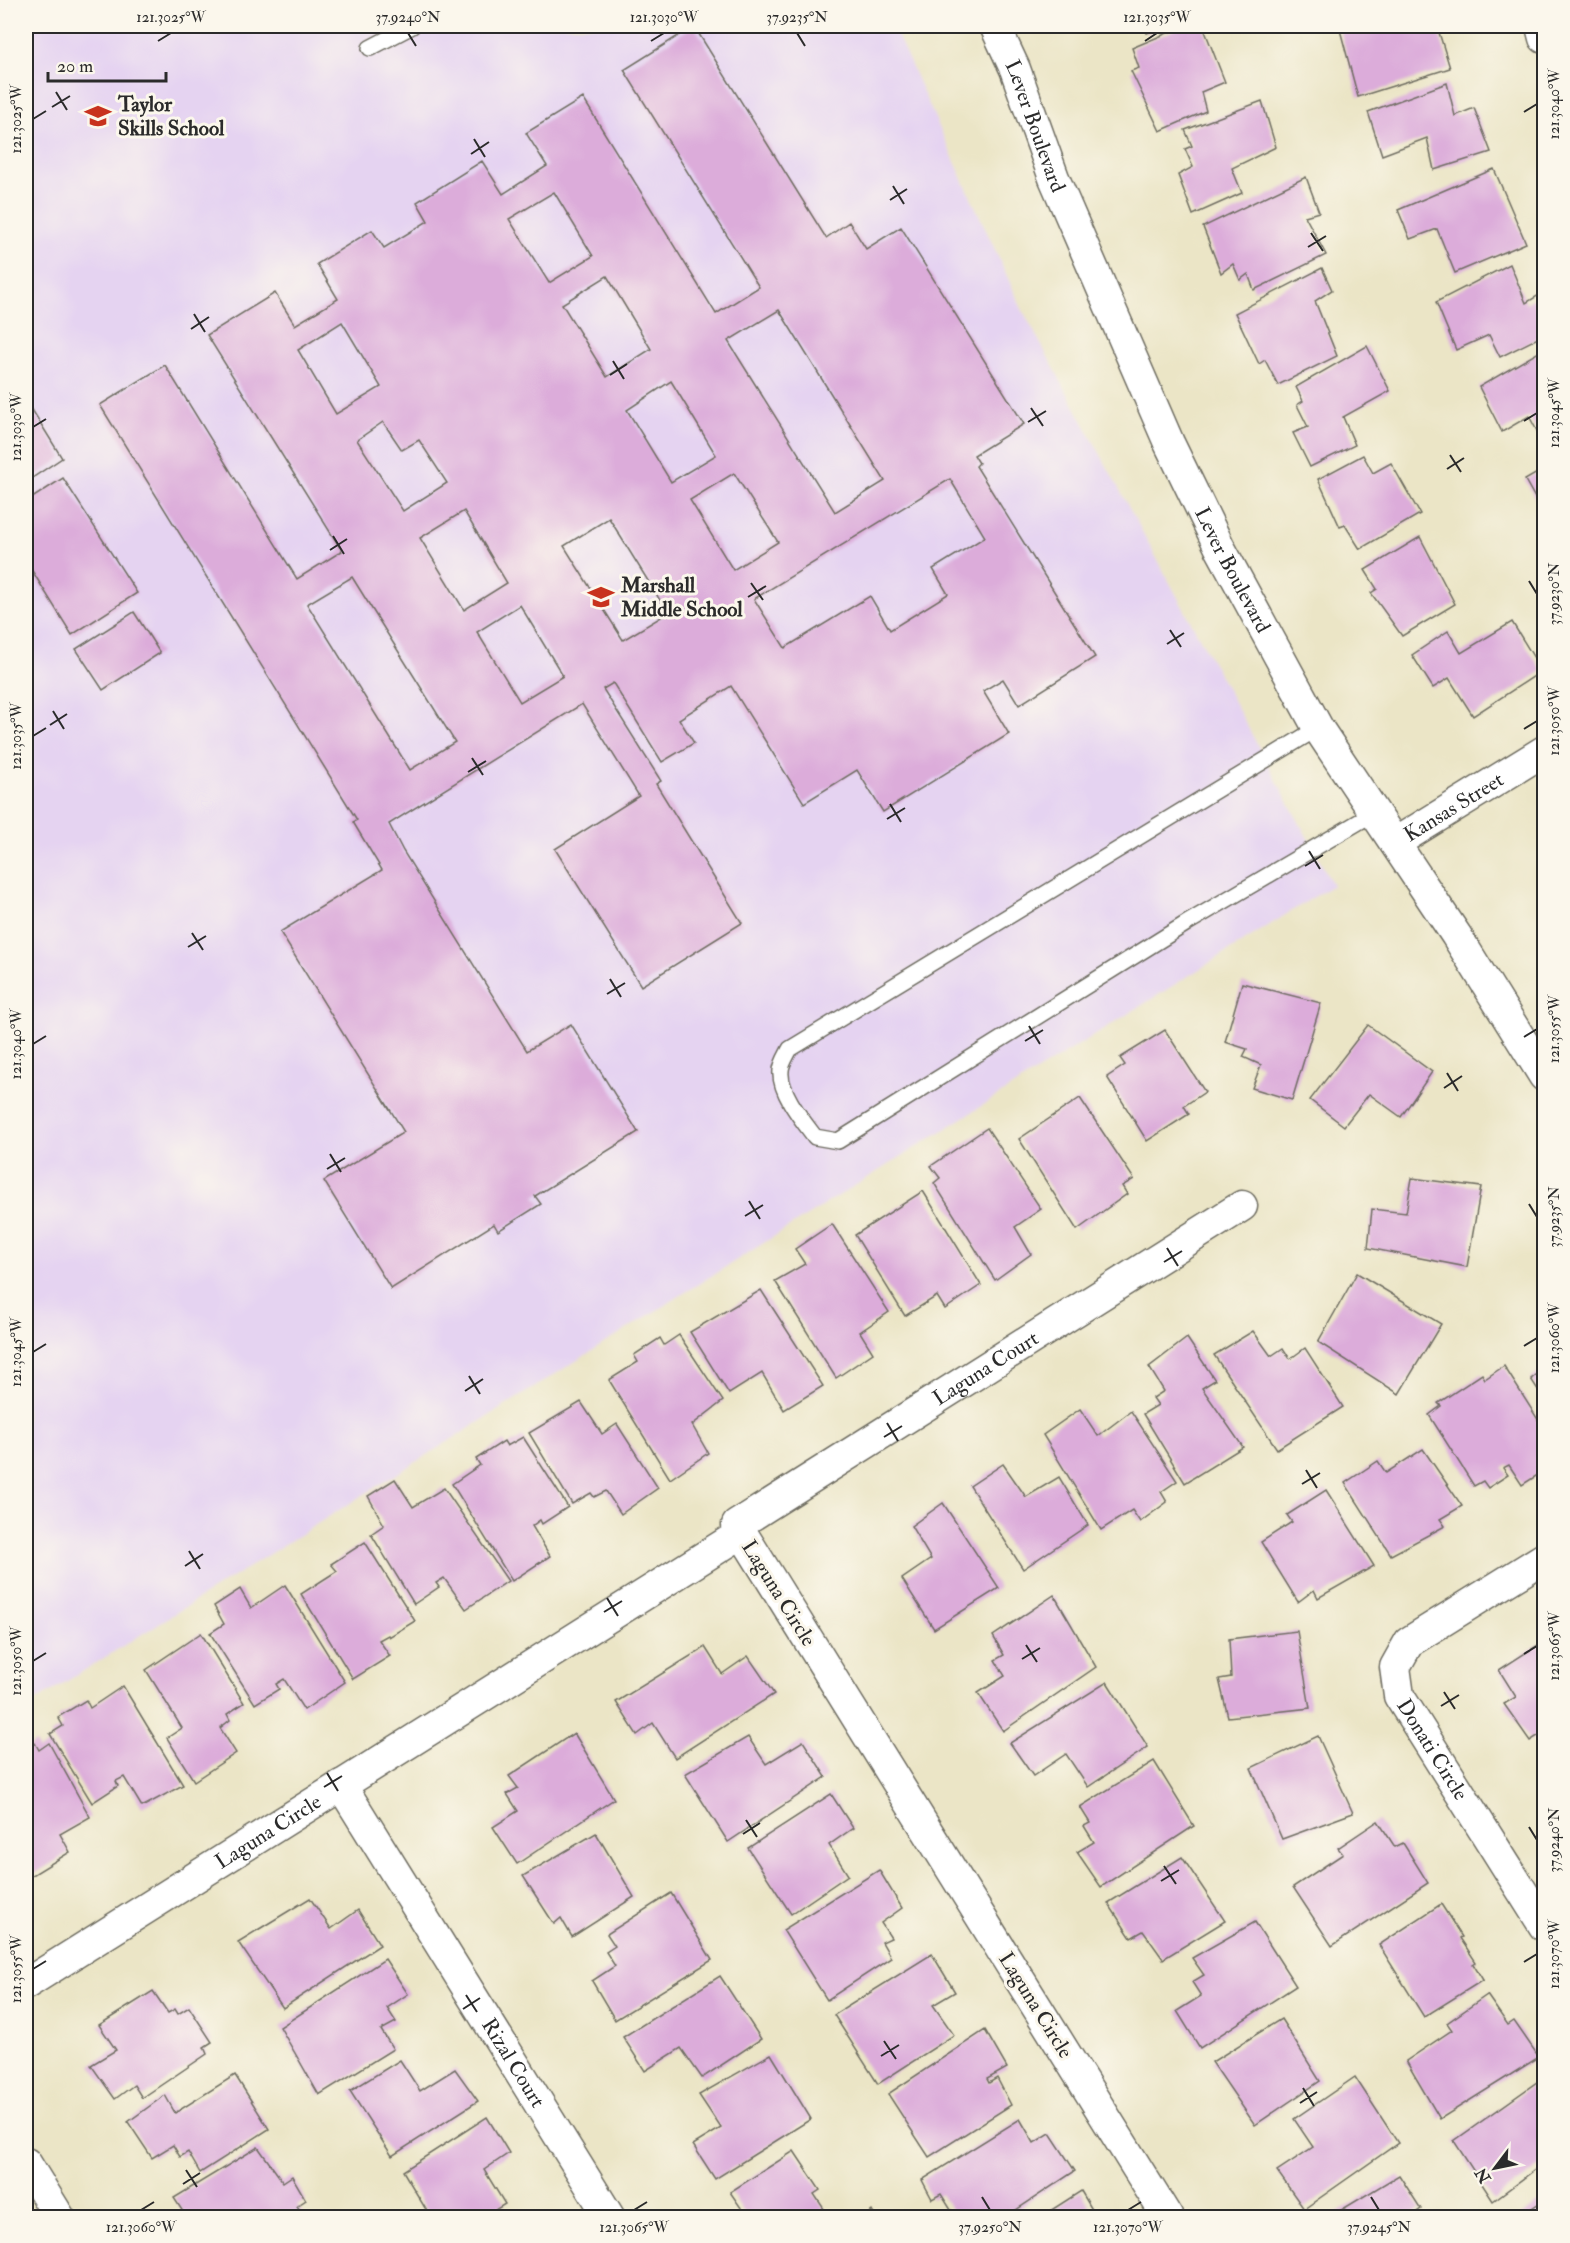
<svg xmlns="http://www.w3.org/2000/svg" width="1570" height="2243" font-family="'IM FELL Double Pica',serif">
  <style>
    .built { fill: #e5d3f1 }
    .building { fill: #dcacda; fill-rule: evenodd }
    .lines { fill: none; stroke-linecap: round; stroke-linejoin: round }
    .service-casing { stroke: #6e6c61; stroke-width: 18 }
    .minor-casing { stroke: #6e6c61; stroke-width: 33 }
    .service { stroke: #fff; stroke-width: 15 }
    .minor { stroke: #fff; stroke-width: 30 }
    .ticks { fill: none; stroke: #2b2b2b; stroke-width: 2 }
    .labels { text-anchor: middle; stroke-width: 6; stroke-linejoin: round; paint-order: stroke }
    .poi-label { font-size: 21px; font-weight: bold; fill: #2b2b2b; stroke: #fbf7ec; text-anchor: start }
    .street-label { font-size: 21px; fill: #2b2b2b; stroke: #fbf7ec }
    .neatline { fill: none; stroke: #2b2b2b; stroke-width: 2 }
    .ticks-label { font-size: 15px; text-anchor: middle; fill: #2b2b2b }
  </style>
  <rect width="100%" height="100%" fill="#fbf7ec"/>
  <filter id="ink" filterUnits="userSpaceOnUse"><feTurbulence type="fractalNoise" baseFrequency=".0167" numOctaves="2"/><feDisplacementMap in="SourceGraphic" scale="12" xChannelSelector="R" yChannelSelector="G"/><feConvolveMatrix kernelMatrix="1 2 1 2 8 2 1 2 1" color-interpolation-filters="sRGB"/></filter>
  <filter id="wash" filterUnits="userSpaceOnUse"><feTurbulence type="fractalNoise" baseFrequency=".008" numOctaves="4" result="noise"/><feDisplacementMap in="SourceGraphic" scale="24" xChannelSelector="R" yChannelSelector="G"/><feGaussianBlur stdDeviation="1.35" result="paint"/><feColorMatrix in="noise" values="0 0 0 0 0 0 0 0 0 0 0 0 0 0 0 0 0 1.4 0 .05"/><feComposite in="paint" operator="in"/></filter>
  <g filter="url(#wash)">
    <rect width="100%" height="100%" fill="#ebe5c6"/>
    <polygon class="built" points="26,26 893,26 1022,309 1333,885 26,1707"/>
    <g id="blocks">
      <g class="building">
        <path d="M694,26L826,238L849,222L866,249L901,227L1024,424L974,455L979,463L976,466L1095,657L1019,705L1003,679L983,691L1009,734L883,812L857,770L804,803L731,686L679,719L694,743L662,762L613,683L603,689L661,781L656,784L742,923L641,986L555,849L639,796L582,704L389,824L403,851L527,1051L571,1024L638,1132L535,1196L541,1204L498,1231L494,1224L391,1289L324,1181L404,1132L280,932L382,870L353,822L357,820L100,405L165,365L297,579L342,551L207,335L275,293L295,325L338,299L317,264L372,230L384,248L428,221L417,202L482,161L503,194L547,166L526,133L583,98L716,314L759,287L624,70ZM554,192L593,256L549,283L509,219ZM607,276L651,349L607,377L562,304ZM779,310L885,481L835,512L728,341ZM342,322L381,387L336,414L298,350ZM671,381L716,455L671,482L627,410ZM383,422L402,450L419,440L447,483L403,511L357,440ZM734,473L778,542L733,570L690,500ZM950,479L985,537L933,569L948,594L890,630L870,596L785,648L754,599ZM464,511L507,583L464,610L420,538ZM609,518L668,613L623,640L564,546ZM352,577L455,742L410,770L307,604ZM520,605L563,676L520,702L477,632Z"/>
        <polygon points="1143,26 1164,26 1147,33"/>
        <polygon points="1184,26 1203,26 1225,82 1201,92 1206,111 1160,131 1131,71 1139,68 1132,48"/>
        <polygon points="1339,26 1437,26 1450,68 1358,97"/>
        <polygon points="1447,83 1455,116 1474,108 1491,152 1434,170 1427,138 1382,155 1368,112"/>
        <polygon points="1262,101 1276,147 1232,168 1242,193 1193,215 1178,175 1193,167 1185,149 1192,146 1185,130"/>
        <polygon points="1494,169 1526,243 1455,273 1437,229 1410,239 1398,210"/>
        <polygon points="1306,177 1319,212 1305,216 1326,255 1254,290 1248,274 1240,280 1233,264 1221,273 1203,227"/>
        <polygon points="1510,264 1526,303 1544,292 1544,335 1500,357 1489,335 1456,350 1436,302"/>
        <polygon points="1322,268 1332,290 1315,301 1337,356 1278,385 1265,360 1259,364 1235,313"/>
        <polygon points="1367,346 1390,391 1343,417 1355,445 1310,467 1293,433 1308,427 1297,405 1303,401 1296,387"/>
        <polygon points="1544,349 1544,444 1529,416 1502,432 1479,387"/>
        <polygon points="26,400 62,458 26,482"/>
        <polygon points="1363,455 1373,473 1391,463 1420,514 1360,549 1345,525 1340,527 1318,479"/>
        <polygon points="1544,469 1544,514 1525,480"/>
        <polygon points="63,478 137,593 72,635 26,561 26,502"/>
        <polygon points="1420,537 1455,604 1402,636 1371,593 1377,589 1365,570"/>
        <polygon points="134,612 160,653 103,690 76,649"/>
        <polygon points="1512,622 1542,671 1473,716 1449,678 1433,688 1412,655 1448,631 1461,653"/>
        <polygon points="1242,983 1321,1003 1292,1100 1252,1088 1261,1065 1243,1057 1247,1049 1225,1042"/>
        <polygon points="1368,1025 1432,1072 1401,1117 1369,1094 1344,1126 1310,1100"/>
        <polygon points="1165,1030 1205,1092 1184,1106 1189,1114 1147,1141 1107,1077 1125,1065 1120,1058"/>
        <polygon points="1080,1098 1134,1179 1122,1186 1127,1194 1077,1230 1019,1139"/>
        <polygon points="987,1128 1041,1209 1015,1227 1031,1254 995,1280 934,1183 940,1178 931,1166"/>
        <polygon points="1412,1178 1481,1187 1467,1267 1368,1248 1372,1209 1406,1213"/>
        <polygon points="923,1191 981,1285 945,1309 937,1296 905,1316 855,1235"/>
        <polygon points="832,1224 889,1312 860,1332 873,1353 836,1378 775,1281 805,1264 795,1249"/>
        <polygon points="1357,1273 1441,1324 1399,1394 1318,1342"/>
        <polygon points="761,1290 823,1386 784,1410 762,1373 729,1394 690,1332"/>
        <polygon points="1253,1331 1271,1356 1283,1348 1290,1359 1305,1348 1343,1407 1277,1449 1214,1355"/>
        <polygon points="679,1335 723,1401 692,1425 708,1453 670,1479 609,1380 638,1362 634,1355 660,1338 664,1345"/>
        <polygon points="1187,1338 1215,1380 1202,1388 1243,1447 1185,1483 1143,1414 1158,1405 1153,1398 1164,1391 1149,1367"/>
        <polygon points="1504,1366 1544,1429 1544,1471 1522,1485 1509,1465 1503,1468 1508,1475 1488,1488 1483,1481 1474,1486 1429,1415 1441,1406 1438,1403 1482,1374 1485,1379"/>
        <polygon points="1544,1369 1544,1399 1531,1379"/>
        <polygon points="581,1402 602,1434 617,1424 658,1488 621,1514 606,1491 594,1497 591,1493 572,1504 529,1433"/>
        <polygon points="1080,1409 1098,1436 1131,1411 1177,1481 1161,1492 1167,1502 1140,1522 1132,1510 1101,1530 1043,1435"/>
        <polygon points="523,1437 568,1507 542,1524 540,1520 532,1526 550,1556 512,1581 452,1484 480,1465 476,1459 504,1441 507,1446"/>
        <polygon points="1423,1449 1462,1506 1440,1519 1445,1526 1391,1555 1345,1483 1378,1461 1386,1473"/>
        <polygon points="1003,1464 1026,1497 1059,1477 1088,1525 1023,1569 970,1486"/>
        <polygon points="395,1479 413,1507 444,1488 508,1581 466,1609 444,1578 436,1583 439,1587 414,1604 371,1534 384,1525 368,1496"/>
        <polygon points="1326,1490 1374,1566 1318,1598 1314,1590 1298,1602 1261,1542 1292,1522 1287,1515"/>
        <polygon points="943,1503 999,1588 934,1629 902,1579 931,1559 911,1526"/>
        <polygon points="365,1542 415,1621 389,1637 388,1635 379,1640 390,1656 353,1679 301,1594 337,1571 331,1564"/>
        <polygon points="285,1585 345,1682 304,1710 284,1679 276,1684 279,1689 255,1704 210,1633 224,1624 214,1606 240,1589 251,1608"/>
        <polygon points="1054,1595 1096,1667 1003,1731 978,1693 1005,1676 995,1660 1004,1655 993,1636"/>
        <polygon points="1297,1631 1310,1708 1228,1717 1219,1679 1231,1677 1229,1639"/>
        <polygon points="201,1633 244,1703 227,1714 230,1720 220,1728 236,1753 194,1781 167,1738 182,1728 146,1670"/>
        <polygon points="1538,1645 1542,1651 1544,1650 1544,1732 1530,1741 1504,1704 1516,1697 1499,1670"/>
        <polygon points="705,1647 722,1674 748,1656 774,1694 675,1758 653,1723 637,1735 616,1702"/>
        <polygon points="1107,1682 1148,1747 1088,1787 1066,1754 1033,1776 1010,1743"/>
        <polygon points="123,1686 183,1785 142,1807 124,1777 116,1781 118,1786 92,1803 50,1734 63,1726 58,1717 86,1700 90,1708"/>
        <polygon points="574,1733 614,1799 517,1864 493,1827 518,1811 507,1794 518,1788 509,1776"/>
        <polygon points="1318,1736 1353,1813 1282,1839 1251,1768"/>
        <polygon points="748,1737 766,1764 803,1741 826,1777 728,1842 685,1774"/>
        <polygon points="35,1743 39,1750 49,1743 90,1817 60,1834 70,1852 31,1876 26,1867 26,1749"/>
        <polygon points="1154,1761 1194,1826 1101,1887 1077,1852 1094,1842 1084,1826 1090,1823 1080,1807"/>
        <polygon points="831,1794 853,1828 829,1845 848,1875 791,1914 748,1848"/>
        <polygon points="1378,1821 1395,1847 1403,1843 1428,1883 1332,1946 1293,1887 1343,1854 1338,1848"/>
        <polygon points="596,1833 634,1897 572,1937 561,1918 554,1924 523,1876"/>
        <polygon points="1182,1857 1225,1921 1163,1959 1143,1931 1131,1938 1108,1903"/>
        <polygon points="879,1870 902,1908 881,1923 891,1938 882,1942 891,1958 827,2000 783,1930"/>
        <polygon points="671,1893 712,1960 615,2020 592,1981 615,1966 606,1952 615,1946 607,1934"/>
        <polygon points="310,1898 331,1929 358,1910 380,1945 283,2008 238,1942"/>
        <polygon points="1441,1904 1462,1937 1460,1938 1476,1962 1473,1964 1483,1980 1424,2017 1379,1945"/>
        <polygon points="1255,1922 1296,1986 1200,2048 1177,2011 1201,1996 1192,1982 1204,1975 1192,1958"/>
        <polygon points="932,1954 955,1992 933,2005 954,2035 878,2084 834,2015"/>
        <polygon points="385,1959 408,1994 387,2008 396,2022 381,2030 393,2049 319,2095 280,2027"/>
        <polygon points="720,1976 761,2039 702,2078 681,2048 645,2071 623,2037"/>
        <polygon points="153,1991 168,2013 175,2009 178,2014 189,2007 212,2042 204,2047 207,2054 142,2098 134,2085 115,2099 91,2065 116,2050 99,2025"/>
        <polygon points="1487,1995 1508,2025 1514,2021 1539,2057 1440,2119 1406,2061 1452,2030 1447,2023"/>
        <polygon points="1281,2019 1320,2081 1255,2125 1212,2062"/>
        <polygon points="985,2030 1007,2068 987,2079 989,2083 997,2078 1011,2105 929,2157 888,2094"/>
        <polygon points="771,2054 811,2119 715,2179 693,2145 721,2128 699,2095"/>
        <polygon points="400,2060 420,2091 455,2069 478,2101 392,2156 350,2091"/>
        <polygon points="235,2075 269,2129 200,2173 188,2152 180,2157 173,2145 152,2158 128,2122 165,2095 175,2113"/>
        <polygon points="1355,2077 1398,2143 1304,2209 1277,2171 1313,2147 1294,2119"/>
        <polygon points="1544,2077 1544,2172 1540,2166 1493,2201 1454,2141"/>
        <polygon points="487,2117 509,2153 484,2170 505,2204 482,2218 431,2218 403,2171"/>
        <polygon points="1020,2119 1034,2143 1050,2133 1075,2171 1004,2218 956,2218 941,2194 932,2199 922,2180"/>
        <polygon points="258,2147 283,2182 292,2176 306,2200 297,2206 303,2214 297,2218 187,2218 174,2198"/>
        <polygon points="794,2151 820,2190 814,2194 830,2218 748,2218 730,2192"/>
        <polygon points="1399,2175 1421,2209 1408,2218 1328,2218"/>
        <polygon points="1081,2191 1097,2218 1039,2218"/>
        <polygon points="1544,2200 1544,2218 1517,2218"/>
        <polygon points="872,2211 876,2218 862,2218"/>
      </g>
    </g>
  </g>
  <g filter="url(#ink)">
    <use href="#blocks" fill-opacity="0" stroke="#6e6c61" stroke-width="1.5"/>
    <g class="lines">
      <g class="service-casing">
        <g id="service">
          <polyline points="370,48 412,26"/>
          <path d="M1318,728L790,1049C787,1055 781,1064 781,1071C779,1092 803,1121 815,1137L838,1141L1187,923L1374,813"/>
        </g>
      </g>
      <g class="minor-casing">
        <g id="minor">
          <path id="s1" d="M995,26L1015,69L1054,178L1169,443L1220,548L1318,728L1456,935L1544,1076"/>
          <polyline points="1541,26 1544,38"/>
          <path id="s2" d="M1395,843L1544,751"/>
          <path id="s3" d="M1544,1558L1409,1642L1395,1667L1399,1696L1544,1926"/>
          <path id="s4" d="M341,1785L610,2218"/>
          <path id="s5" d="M26,1984L742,1533"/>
          <polyline points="26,2163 60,2218"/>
          <path id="s6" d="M1168,2218L737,1525L1242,1206"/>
        </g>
      </g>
      <use href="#service" class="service"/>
      <use href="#minor" class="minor"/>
    </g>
  </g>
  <path class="ticks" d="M408,33L416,46M797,33L805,46M158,41L171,33M651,41L664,33M1145,41L1157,33M56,92L67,110M52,107L70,96M1524,112L1537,104M33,119L46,111M474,139L485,157M471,154L489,142M893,186L904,204M890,200L907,189M1311,233L1323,251M1308,247L1326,236M194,314L205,332M191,329L209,317M613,361L624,379M610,375L627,364M1031,408L1043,426M1524,421L1537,413M1028,422L1046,411M33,427L46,419M1450,455L1461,472M1447,469L1464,458M333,536L344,554M330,550L347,539M1529,581L1537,594M751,583L763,600M748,597L766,586M1170,630L1181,647M1167,644L1184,633M53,711L64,729M50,725L67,714M1524,729L1537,721M33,736L46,728M472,758L483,775M468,772L486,761M890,804L901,822M887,819L905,808M1309,851L1320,869M1305,866L1323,855M192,933L203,950M188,947L206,936M610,979L621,997M607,994L625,983M1029,1026L1040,1044M1524,1037L1537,1029M1025,1041L1043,1030M33,1044L46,1036M1447,1073L1458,1091M1444,1088L1462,1076M330,1154L341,1172M327,1169L345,1158M749,1201L760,1219M1529,1204L1537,1217M745,1216L763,1205M1167,1248L1178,1266M1164,1262L1182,1251M1524,1346L1537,1338M33,1352L46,1344M469,1376L480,1394M465,1391L483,1379M887,1423L898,1441M884,1437L902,1426M1306,1470L1317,1488M1302,1484L1320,1473M189,1551L200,1569M185,1566L203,1554M607,1598L618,1616M604,1612L622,1601M1026,1645L1037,1662M1524,1654L1537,1646M1022,1659L1040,1648M33,1661L46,1653M1444,1692L1455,1709M1441,1706L1459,1695M327,1773L338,1791M324,1787L342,1776M746,1820L757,1837M1529,1827L1537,1840M743,1834L760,1823M1164,1866L1176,1884M1161,1881L1179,1870M1524,1962L1537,1954M33,1969L46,1961M466,1995L477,2012M463,2009L480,1998M884,2041L896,2059M881,2056L899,2045M1303,2088L1314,2106M1300,2103L1317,2092M186,2170L197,2187M183,2184L200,2173M982,2197L990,2210M1371,2197L1379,2210M141,2210L154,2202M634,2210L647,2202M1128,2210L1141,2202"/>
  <defs>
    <g id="school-bare" transform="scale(2.07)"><path d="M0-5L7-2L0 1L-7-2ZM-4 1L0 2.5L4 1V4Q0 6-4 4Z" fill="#c8321e" stroke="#fbf7ec" stroke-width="2.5" paint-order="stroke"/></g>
  </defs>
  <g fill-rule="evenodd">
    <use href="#school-bare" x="98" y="116"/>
    <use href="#school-bare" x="601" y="597"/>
  </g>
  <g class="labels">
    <g class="poi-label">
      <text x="118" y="111">Taylor<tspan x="118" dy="24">Skills School</tspan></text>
      <text x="621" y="592">Marshall<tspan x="621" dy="24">Middle School</tspan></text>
    </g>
    <g class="street-label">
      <text dy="7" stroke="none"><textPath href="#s1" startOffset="108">Lever Boulevard</textPath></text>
      <text dy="7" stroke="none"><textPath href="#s1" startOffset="594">Lever Boulevard</textPath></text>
      <text dy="7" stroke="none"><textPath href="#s2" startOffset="69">Kansas Street</textPath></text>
      <text dy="7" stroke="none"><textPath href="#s6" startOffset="1110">Laguna Court</textPath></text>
      <text transform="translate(779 1593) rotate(58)" y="7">Laguna Circle</text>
      <text dy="7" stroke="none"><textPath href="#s3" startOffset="280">Donati Circle</textPath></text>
      <text dy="7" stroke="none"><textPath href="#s5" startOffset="286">Laguna Circle</textPath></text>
      <text transform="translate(1036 2005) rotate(58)" y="7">Laguna Circle</text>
      <text dy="7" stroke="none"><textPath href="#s4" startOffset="327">Rizal Court</textPath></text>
    </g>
  </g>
  <rect width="1570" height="2243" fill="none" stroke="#fbf7ec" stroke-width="66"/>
  <g transform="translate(1495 2168) rotate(238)" stroke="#fbf7ec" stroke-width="4.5" paint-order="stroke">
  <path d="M0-4.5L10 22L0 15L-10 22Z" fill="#2b2b2b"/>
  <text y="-9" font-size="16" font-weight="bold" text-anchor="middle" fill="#2b2b2b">N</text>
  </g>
  <path d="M48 72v9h118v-9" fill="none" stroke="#2b2b2b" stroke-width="3"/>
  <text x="57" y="72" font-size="18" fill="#2b2b2b" stroke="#fbf7ec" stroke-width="4.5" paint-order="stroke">20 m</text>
  <rect x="33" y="33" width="1504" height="2177" class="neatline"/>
  <g class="ticks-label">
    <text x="171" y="22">121.3025°W</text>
    <text x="408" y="22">37.9240°N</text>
    <text x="664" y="22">121.3030°W</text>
    <text x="797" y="22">37.9235°N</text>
    <text x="1157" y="22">121.3035°W</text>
    <text transform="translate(1554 104) rotate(-90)" y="5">121.3040°W</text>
    <text transform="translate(16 119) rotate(-90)" y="5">121.3025°W</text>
    <text transform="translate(1554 413) rotate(-90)" y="5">121.3045°W</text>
    <text transform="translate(16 427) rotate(-90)" y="5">121.3030°W</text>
    <text transform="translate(1554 594) rotate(-90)" y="5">37.9230°N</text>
    <text transform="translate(1554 721) rotate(-90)" y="5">121.3050°W</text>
    <text transform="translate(16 736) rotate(-90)" y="5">121.3035°W</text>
    <text transform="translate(1554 1029) rotate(-90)" y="5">121.3055°W</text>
    <text transform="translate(16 1044) rotate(-90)" y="5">121.3040°W</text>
    <text transform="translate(1554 1217) rotate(-90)" y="5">37.9235°N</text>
    <text transform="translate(1554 1338) rotate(-90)" y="5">121.3060°W</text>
    <text transform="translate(16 1352) rotate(-90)" y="5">121.3045°W</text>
    <text transform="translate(1554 1646) rotate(-90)" y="5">121.3065°W</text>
    <text transform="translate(16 1661) rotate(-90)" y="5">121.3050°W</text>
    <text transform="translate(1554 1840) rotate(-90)" y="5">37.9240°N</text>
    <text transform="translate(1554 1954) rotate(-90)" y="5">121.3070°W</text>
    <text transform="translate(16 1969) rotate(-90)" y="5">121.3055°W</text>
    <text x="141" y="2232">121.3060°W</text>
    <text x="634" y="2232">121.3065°W</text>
    <text x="990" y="2232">37.9250°N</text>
    <text x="1128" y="2232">121.3070°W</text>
    <text x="1379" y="2232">37.9245°N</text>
  </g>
</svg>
